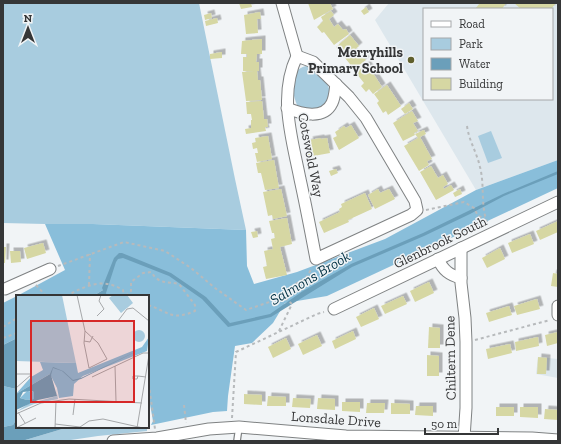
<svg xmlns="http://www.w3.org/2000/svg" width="561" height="444" font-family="'Zilla Slab',serif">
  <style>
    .built { fill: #dde7ed; fill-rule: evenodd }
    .green { fill: #a8ccdf }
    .forest { fill: #89beda }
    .water { fill: #6b9fba }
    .building { fill: #d6d7a3; filter: url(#shadow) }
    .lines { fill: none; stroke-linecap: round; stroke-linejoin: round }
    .lane-casing { stroke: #7f8283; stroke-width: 8 }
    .street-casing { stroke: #7f8283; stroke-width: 13 }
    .path { stroke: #b7babc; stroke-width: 2; stroke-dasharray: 3 3; stroke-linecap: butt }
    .lane { stroke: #fff; stroke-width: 5.5 }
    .street { stroke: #fff; stroke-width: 11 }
    .poi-dot { fill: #5f5f2c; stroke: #f1f4f6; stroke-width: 1.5 }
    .labels { text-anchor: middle; stroke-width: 3; stroke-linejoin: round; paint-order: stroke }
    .poi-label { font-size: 14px; font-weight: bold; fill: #353637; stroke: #f1f4f6; text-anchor: end }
    .street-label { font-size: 14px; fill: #353637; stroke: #f1f4f6 }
    .water-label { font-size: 15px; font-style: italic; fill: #023245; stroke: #f1f4f6 }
    .inset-road { fill: none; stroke: #a6a8aa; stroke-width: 1 }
    .view { fill: #d62828; fill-opacity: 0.15; stroke: #d62828; stroke-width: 2 }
    .inset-edge { fill: none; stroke: #353637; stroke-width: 2 }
  </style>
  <defs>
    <filter id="shadow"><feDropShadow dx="3.5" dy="-3.5" stdDeviation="0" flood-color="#0004"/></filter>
  </defs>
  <rect width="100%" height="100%" fill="#f1f4f6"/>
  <g class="built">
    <path d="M389,3H558V160L476,190L375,20ZM424,9H552V99H424Z"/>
    <polygon points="538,357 558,359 558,378 536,374"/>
  </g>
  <g class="green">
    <polygon points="3,3 199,3 235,179 246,230 93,224 45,224 3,223"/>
    <path d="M306,66C320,69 338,91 326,105C324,108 318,110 315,112L298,107C292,94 287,70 306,66Z"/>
    <polygon points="491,131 502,158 488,163 478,136"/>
    <polygon points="69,427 147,427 147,431 98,436 64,441 22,441"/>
  </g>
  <g class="forest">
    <polygon points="558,160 558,188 327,296 285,303 273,323 252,343 235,346 228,396 227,411 213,412 151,425 153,421 148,393 148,296 107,296 103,290 93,296 17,296 65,270 45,224 93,224 246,230 247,266 254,284 297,272 385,239 476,190"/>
    <polygon points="17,296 17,338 3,345 3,303"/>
    <polygon points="3,386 16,389 17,391 17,418 13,425 3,427"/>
  </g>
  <g class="water">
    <polygon points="558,171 558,174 504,196 470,214 424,236 352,267 271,317 228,327 202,299 169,276 123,258 118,259 116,262 106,293 107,296 93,296 103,290 102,288 114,258 119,253 122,253 171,273 206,297 230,323 270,314 303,291 351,264 423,233 503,194"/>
    <polygon points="17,338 17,391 16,389 3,386 3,345"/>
    <polygon points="17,418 17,427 69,427 22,441 3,441 3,427 13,425"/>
  </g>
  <g class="building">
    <polygon points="239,3 251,3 252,7 241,9"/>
    <polygon points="308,3 330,3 333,9 314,20"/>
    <polygon points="480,3 506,3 502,9 475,9"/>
    <polygon points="514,3 556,3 551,9 521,9"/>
    <polygon points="366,7 369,12 364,15 361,11"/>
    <polygon points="331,11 334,15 329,19 334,27 338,24 343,30 346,29 349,34 334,45 324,32 322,33 317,27 323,21 321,17"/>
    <polygon points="260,12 261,19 257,19 258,33 246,34 244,15"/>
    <polygon points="211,13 212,18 205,20 204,15"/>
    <polygon points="217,18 218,23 206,26 205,21"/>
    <polygon points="350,35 359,46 353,51 358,58 362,55 366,60 354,69 336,47"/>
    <polygon points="262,39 262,54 257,54 256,62 259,62 259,71 257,71 258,80 260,80 262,100 246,101 242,72 254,71 243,71 243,57 247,57 247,54 241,54 242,41"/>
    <polygon points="222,52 222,58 210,59 210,54"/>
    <polygon points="367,64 382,87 373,94 369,89 366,92 361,86 364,83 356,73"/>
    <polygon points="387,85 401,106 388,115 386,111 383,113 377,103 379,101 374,94"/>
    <polygon points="262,101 264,119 267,119 268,127 265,127 266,131 246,134 245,129 251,128 251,120 252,120 251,114 247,114 246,102"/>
    <polygon points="409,103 413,109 405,114 401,109"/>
    <polygon points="412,111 418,121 413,123 418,131 414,133 415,135 403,141 393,123"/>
    <polygon points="351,125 359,138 339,150 333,138 337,136 335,132 344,126 346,128"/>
    <polygon points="424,130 426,134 420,137 432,159 427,161 429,165 419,171 404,146 418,138 415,134"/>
    <polygon points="268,136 272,159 257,162 255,153 258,153 257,148 253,149 252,143 256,142 255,138"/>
    <polygon points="321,138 321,139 327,138 330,153 308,157 306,143 310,142 309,140"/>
    <polygon points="274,160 279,188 265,190 261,173 258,173 256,163"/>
    <polygon points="431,166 438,178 443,175 448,184 443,187 444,189 451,185 454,190 436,200 420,172"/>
    <polygon points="336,169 338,173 331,176 329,171"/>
    <polygon points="281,189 287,216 273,219 272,215 268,216 263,192"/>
    <polygon points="378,189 380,193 389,189 395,199 375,209 368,195"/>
    <polygon points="460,189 462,194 455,197 453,193"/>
    <polygon points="365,193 372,209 348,220 349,222 324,233 319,222 340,212 339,209 342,207 341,204"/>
    <polygon points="287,218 292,244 280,247 287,275 266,279 263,267 267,266 264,251 273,249 271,239 275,238 274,233 272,233 269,221"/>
    <polygon points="558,221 558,232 540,240 536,231"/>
    <polygon points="257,231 258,237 253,238 251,232"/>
    <polygon points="530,234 534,244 512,253 508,243"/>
    <polygon points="43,243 46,253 27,259 24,248"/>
    <polygon points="3,247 6,247 5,263 3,263"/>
    <polygon points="500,248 505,259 487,268 482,258"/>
    <polygon points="10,251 20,251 21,262 11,263"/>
    <polygon points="553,273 558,274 558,287 551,286"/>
    <polygon points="429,282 434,293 415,302 410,291"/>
    <polygon points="403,296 407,304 385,314 381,306"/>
    <polygon points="537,299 540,309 517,315 514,306"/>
    <polygon points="509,306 512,315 489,322 486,313"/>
    <polygon points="374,308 379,319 361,327 356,317"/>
    <polygon points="429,327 440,328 440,348 428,348"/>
    <polygon points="353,331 356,339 335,349 332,341"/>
    <polygon points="558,332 558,343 547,346 545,335"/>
    <polygon points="317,335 322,346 303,355 298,344"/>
    <polygon points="538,337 539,346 516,351 515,342"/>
    <polygon points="286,338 291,349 273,358 268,347"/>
    <polygon points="510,344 512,353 488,359 486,349"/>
    <polygon points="427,355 439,356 439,376 427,376"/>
    <polygon points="538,357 547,358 546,374 537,374"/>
    <polygon points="244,394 262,395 262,405 244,404"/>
    <polygon points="268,396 286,397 286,406 267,406"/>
    <polygon points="293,398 311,399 310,408 292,407"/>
    <polygon points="318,398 335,399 335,410 317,409"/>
    <polygon points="342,402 360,402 360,412 342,411"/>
    <polygon points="367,403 385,403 384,413 366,413"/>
    <polygon points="391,403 410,404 410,414 391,414"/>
    <polygon points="416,406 433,406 433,416 415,415"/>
    <rect x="496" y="407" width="18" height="9"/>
    <polygon points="520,407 538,407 538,418 520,417"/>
    <polygon points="545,409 558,410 558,420 544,419"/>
  </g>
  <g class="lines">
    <g class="lane-casing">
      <polyline id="lane" points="237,441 239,427"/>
    </g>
    <g class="street-casing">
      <g id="street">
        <polyline points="282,3 297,56"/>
        <path d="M297,56L313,62L349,97L366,118L415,201L417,210L411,215L316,259C311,233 306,206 300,179C292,138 278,96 297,56Z"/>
        <path d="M287,108C301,114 324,120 332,103C335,97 335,90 336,84"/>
        <polyline points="461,248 461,283 465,318 466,342 466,408 464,438"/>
        <path d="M438,259C443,270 449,275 461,278"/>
        <polyline points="5,289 50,269"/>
        <polyline points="558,306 558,315"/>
        <polyline points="334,309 558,202"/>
        <polyline points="113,441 157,438 209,429 239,427 346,436 532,438 558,440"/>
      </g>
    </g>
    <g class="path">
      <path d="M467,126C469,141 477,153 480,167C485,186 480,206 488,225"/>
      <polyline points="426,210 464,202 474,208 478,216 485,218"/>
      <polyline points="58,266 124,242 165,251 191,268 215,288 246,310 284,297 297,283 306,278 312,268"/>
      <polyline points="36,285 46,296"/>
      <polyline points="89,285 90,254"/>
      <path d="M66,296C86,286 102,277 123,290L124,296"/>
      <path d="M126,296L131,291V282L143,273L151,272C160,285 166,281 179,284L195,305V311C172,321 169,312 148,305"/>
      <polyline points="3,327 17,318"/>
      <polyline points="279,331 292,304 284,297"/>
      <polyline points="3,338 17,333"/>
      <polyline points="475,340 550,320"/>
      <polyline points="148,378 155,429"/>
      <polyline points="184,405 186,423"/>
      <polyline points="232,418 236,352 317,314 324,312"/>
    </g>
    <use href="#lane" class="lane"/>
    <use href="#street" class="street"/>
  </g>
  <circle class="poi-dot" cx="411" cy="60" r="4"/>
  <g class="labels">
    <g class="poi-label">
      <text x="403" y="57">Merryhills<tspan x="403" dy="16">Primary School</tspan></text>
    </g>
    <g class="street-label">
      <text transform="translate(311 155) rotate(79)" y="5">Cotswold Way</text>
      <text transform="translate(440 242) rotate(-26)" y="5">Glenbrook South</text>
      <text transform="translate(450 358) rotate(-91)" y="5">Chiltern Dene</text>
      <text transform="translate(336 419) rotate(4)" y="5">Lonsdale Drive</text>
    </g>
    <g class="water-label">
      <text transform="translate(310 278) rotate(-31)" y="5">Salmons Brook</text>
    </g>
  </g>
  <g transform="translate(16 295)">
    <rect width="133" height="133" fill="#f1f4f6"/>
    <path d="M0,0H46L60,68L0,66ZM97,0H111L117,8L105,18L93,3ZM117 41a6 6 0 1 1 12 0a6 6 0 1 1-12 0ZM40,93L42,104L18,109L0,117L12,109L41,101Z" fill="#a8ccdf"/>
    <path d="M133,42L131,56L67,81L58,89L57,101L43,103L41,93L34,79L0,99L15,82L27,75L24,67L60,68L62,78L126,52ZM11,96L18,97V104L11,105L4,103Z" fill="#89beda"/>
    <path d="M133,44L127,53L65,84L57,86L46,76L37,73L35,80L41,101L22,105L0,115V99L34,79L37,72L47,76L57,85L65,83L127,53ZM15,96L18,97V104L11,105L4,103L7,97Z" fill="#6b9fba" fill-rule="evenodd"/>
    <path class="inset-road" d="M61,0L69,36M81,21L88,14L83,6L85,0M102,26L111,14L117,13L133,26M69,36L82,48L91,64L73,73L68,48ZM68,46L74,47L77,41M99,71L100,106M0,79H16L0,93M122,81L121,84H117V81H122L130,82M76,82L127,58H133M2,117L9,128M0,119L25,108L53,104L126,108M57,120L59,104M39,129L64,132L73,126L87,124L127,133M0,133L20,123M39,133L40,106M121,133L133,60"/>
    <path class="view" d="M15,26H118V107H15Z"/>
    <rect width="133" height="133" class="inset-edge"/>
  </g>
  <rect width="561" height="444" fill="none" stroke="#353637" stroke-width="8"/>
  <rect x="423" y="8" width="130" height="92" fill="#f1f4f6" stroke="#a6a8aa"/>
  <rect x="431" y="21" width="20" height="6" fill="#ffffff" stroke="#a6a8aa"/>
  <text x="459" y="28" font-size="12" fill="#353637">Road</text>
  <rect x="431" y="38" width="20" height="12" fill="#a8ccdf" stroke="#a6a8aa"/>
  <text x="459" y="48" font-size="12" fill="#353637">Park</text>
  <rect x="431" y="58" width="20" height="12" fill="#6b9fba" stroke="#a6a8aa"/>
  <text x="459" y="68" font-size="12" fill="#353637">Water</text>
  <rect x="431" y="78" width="20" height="12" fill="#d6d7a3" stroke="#a6a8aa"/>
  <text x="459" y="88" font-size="12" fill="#353637">Building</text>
  <g transform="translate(28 28)" stroke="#f1f4f6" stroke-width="3" paint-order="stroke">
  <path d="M0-3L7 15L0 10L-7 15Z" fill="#353637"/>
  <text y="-6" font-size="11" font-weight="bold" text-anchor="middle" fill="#353637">N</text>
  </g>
  <path d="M425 428v6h73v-6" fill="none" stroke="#353637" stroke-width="2"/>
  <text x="431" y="428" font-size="12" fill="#353637" stroke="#f1f4f6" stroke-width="3" paint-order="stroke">50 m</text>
</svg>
